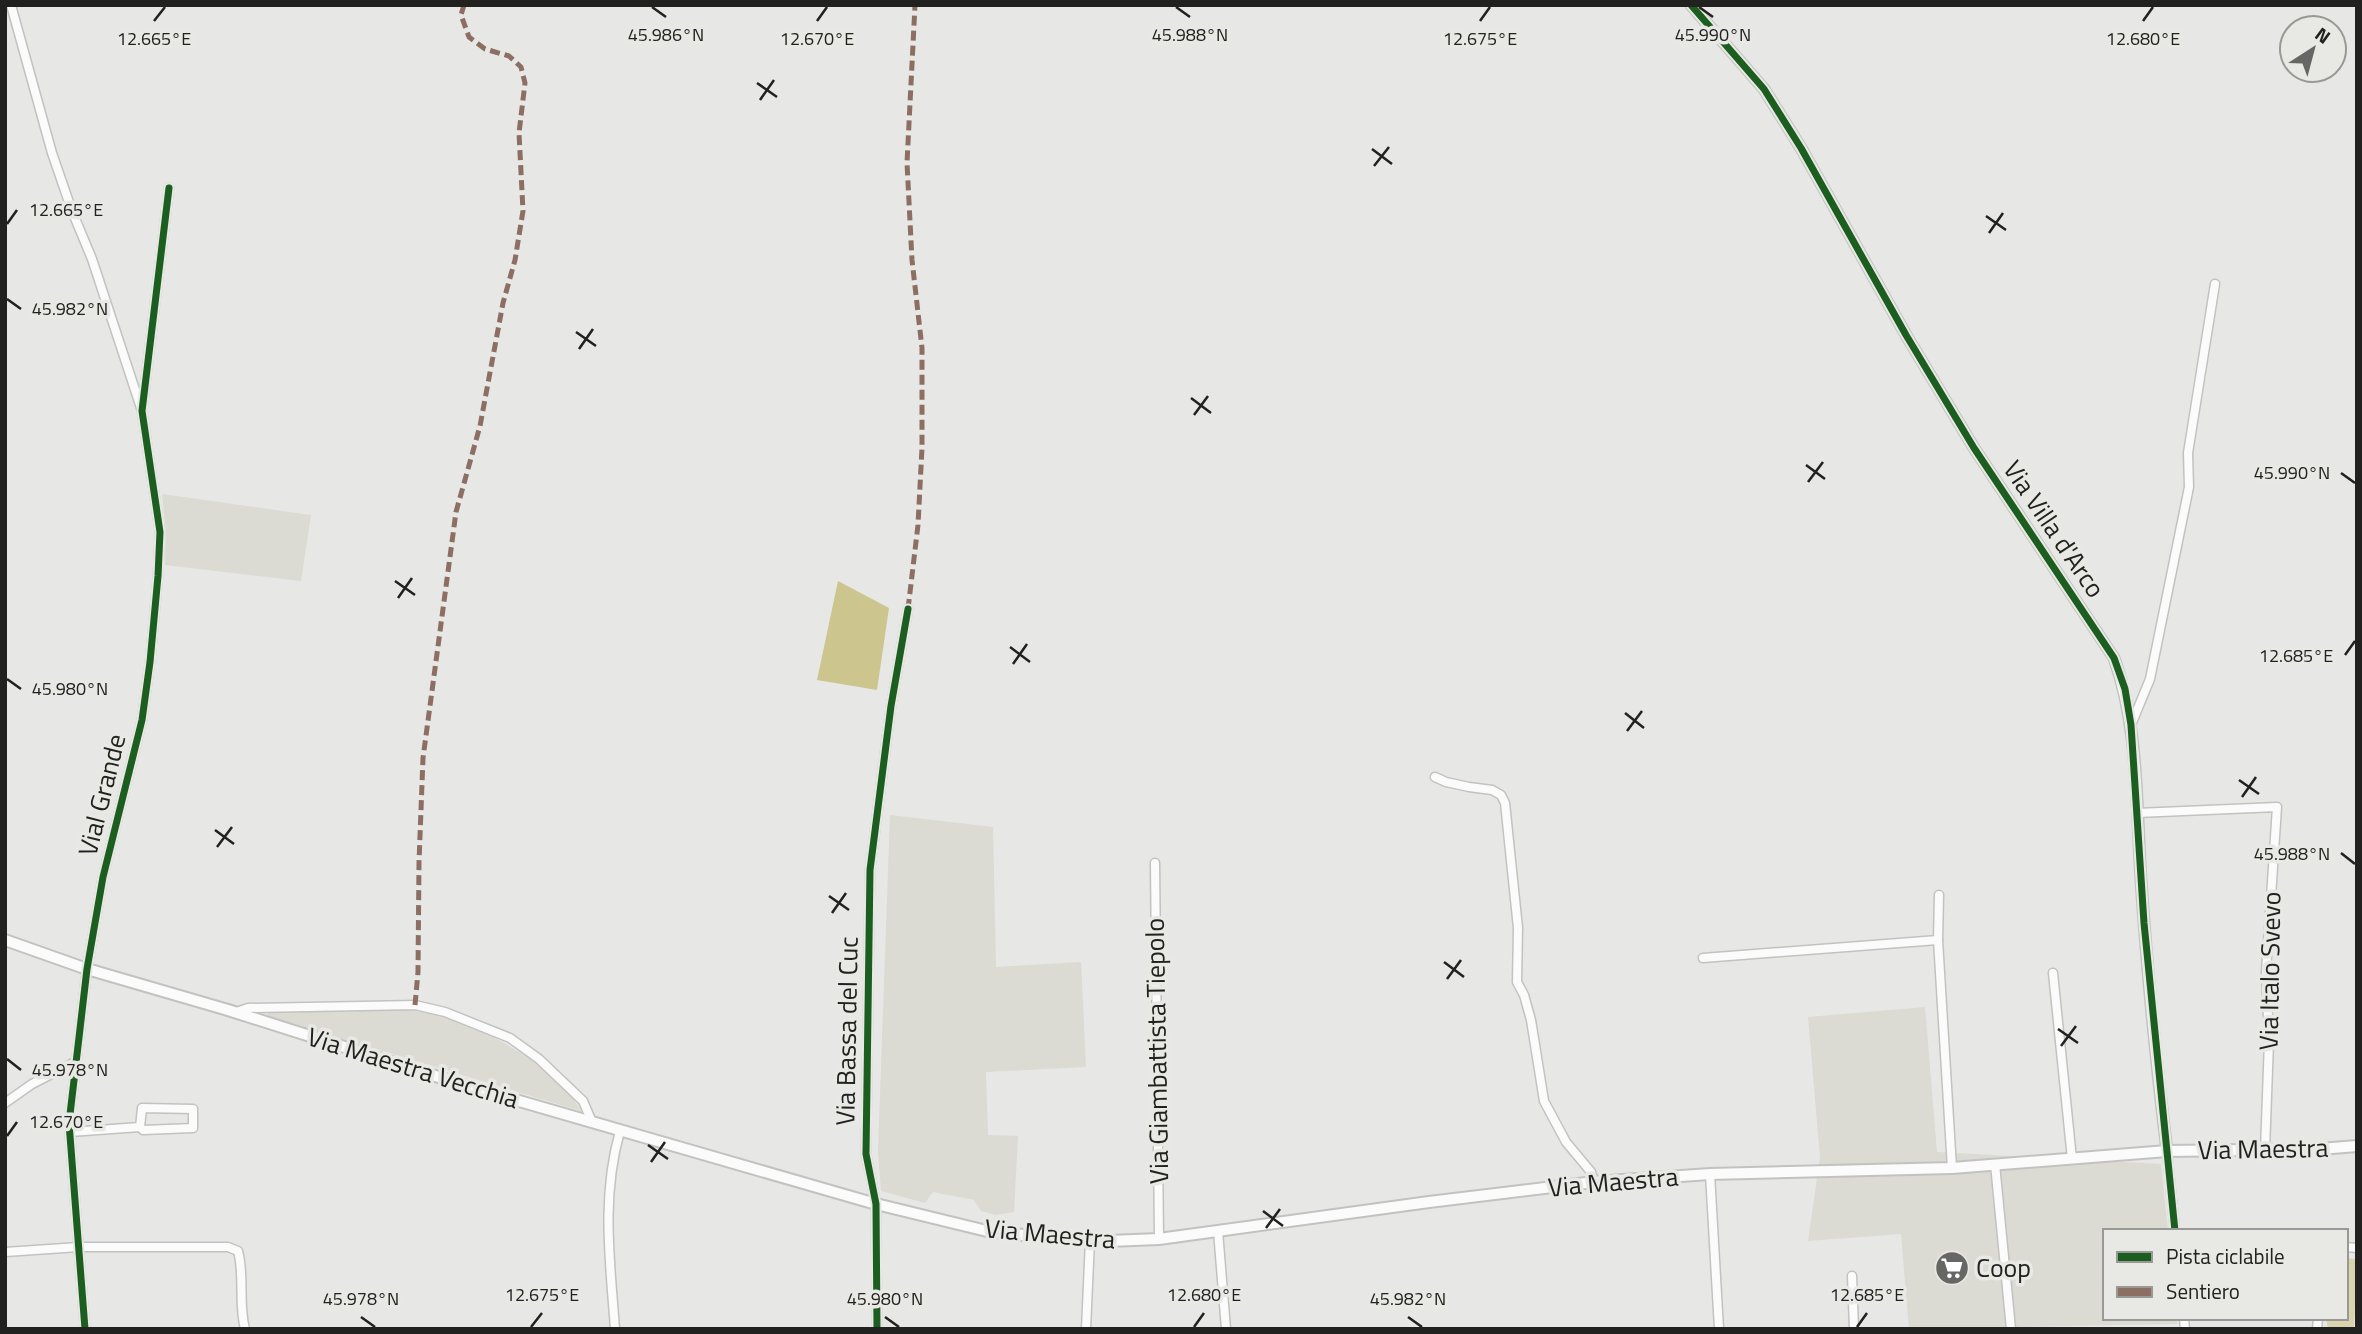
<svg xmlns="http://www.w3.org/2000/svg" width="2362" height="1334" font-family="'Titillium Web',sans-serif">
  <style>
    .built { fill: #dbdad3 }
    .green { fill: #d9d4ad }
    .forest { fill: #cdc58e }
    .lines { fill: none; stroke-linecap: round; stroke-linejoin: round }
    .minor-casing { stroke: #c2c2c0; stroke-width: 11 }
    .tertiary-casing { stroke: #c2c2c0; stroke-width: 13 }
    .secondary-casing { stroke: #c2c2c0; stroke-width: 14 }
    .minor { stroke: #fbfbfb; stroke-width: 8 }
    .tertiary { stroke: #fbfbfb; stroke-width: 10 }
    .secondary { stroke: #fbfbfb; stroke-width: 10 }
    .quiet { stroke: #8d6e63; stroke-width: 5; stroke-dasharray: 10 5; stroke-linecap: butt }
    .cycleway-casing { stroke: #e8e8e4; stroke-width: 11 }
    .cycleway { stroke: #1b5e20; stroke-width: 7 }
    .ticks { fill: none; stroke: #21211f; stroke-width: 2.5 }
    .labels { text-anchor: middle; stroke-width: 7; stroke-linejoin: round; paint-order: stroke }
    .street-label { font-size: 26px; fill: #21211f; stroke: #e8e8e4 }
    .poi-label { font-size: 26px; fill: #21211f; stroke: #e8e8e4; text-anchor: start }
    .ticks-label { font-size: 18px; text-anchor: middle; fill: #21211f; stroke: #e8e8e4; stroke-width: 7; stroke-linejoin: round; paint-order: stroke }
  </style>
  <rect width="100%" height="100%" fill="#e7e7e5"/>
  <g class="built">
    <polygon points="162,494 311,515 301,581 165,565 166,532"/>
    <polygon points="890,815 993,827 996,967 1081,962 1086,1067 986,1072 988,1135 1018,1136 1014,1212 996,1215 981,1211 974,1200 933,1192 925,1203 881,1191 878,1151"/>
    <polygon points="1925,1007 1937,1152 2161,1164 2168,1231 2105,1231 2105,1318 2177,1318 2177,1324 1909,1329 1901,1234 1808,1241 1820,1157 1808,1017"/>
    <polygon points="407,1010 443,1015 492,1036 531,1059 572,1097 581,1111 267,1016 268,1012"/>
  </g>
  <polygon class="green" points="2346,1258 2357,1259 2354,1327 2328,1329 2326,1318 2346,1318"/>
  <polygon class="forest" points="838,581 889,608 877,690 817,680"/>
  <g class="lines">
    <g class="minor-casing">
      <g id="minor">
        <polyline points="11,5 52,153 72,211 92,259 141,408"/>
        <polyline points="2131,725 2150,679 2189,487 2188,453 2215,284"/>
        <polyline points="1435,777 1446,782 1469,787 1492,790 1501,795 1505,803 1518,928 1517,982 1524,995 1531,1020 1544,1101 1566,1142 1591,1172 1594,1182"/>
        <polyline points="2137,813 2277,807 2266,972 2269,1041 2265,1150"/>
        <polyline points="1155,863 1159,1239"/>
        <polyline points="1939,895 1938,940 1952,1168"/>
        <polyline points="1703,958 1938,940"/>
        <polyline points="2053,973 2072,1159"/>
        <polyline points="234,1013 248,1008 415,1005 445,1012 510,1038 539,1059 583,1101 592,1122"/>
        <polyline points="5,1103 32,1084 75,1062"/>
        <polyline points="70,1132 140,1127 143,1130 193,1128 193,1109 142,1108 140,1127"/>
        <polyline points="2167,1151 2175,1231"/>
        <polyline points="1995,1164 2011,1329"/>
        <polyline points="1710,1174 1719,1329"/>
        <polyline points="1218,1231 1226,1329"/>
        <polyline points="2346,1247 2357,1248"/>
        <path d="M5,1252L79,1247H228L238,1251C245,1277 238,1303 245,1329"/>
        <polyline points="1852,1276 1854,1329"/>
        <polyline points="2184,1318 2185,1329"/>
        <polyline points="85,1329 69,1123 87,969 103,877 142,720 150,662 158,576 160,532 142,411 169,188"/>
        <path d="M615,1329C610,1260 601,1198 620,1131"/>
        <polyline points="877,1329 876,1204 866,1154 870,870 891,706 908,609"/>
        <polyline points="1086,1329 1090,1240"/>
        <polyline points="2317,1329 2318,1318"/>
      </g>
    </g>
    <g class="tertiary-casing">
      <path id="tertiary" d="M1691,5L1764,89L1801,148L1906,335L1974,448L2114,658C2139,728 2136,806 2141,880C2147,970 2156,1061 2167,1151"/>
    </g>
    <g class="secondary-casing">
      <polyline id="secondary" points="5,940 87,969 228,1010 467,1086 876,1204 991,1232 1065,1239 1109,1241 1159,1239 1429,1202 1594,1182 1710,1174 1952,1168 2167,1151 2320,1149 2357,1146"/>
    </g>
    <use href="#minor" class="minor"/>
    <use href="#tertiary" class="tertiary"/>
    <use href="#secondary" class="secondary"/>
    <g class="quiet">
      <polyline points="908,609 918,525 922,448 922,348 912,260 907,163 915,5"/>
      <polyline points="415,1005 418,972 419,862 423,758 456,512 480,426 503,303 515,260 523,211 519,133 525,83 521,67 509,56 485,49 469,37 461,15 464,5"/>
    </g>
    <g class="cycleway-casing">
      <g id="cycleway">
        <polyline points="1691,5 1764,89 1801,148 1906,335 1974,448 2114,658 2125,689 2131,725 2144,923 2175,1231"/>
        <polyline points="85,1329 69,1123 87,969 103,877 142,720 150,662 158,576 160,532 142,411 169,188"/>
        <polyline points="877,1329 876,1204 866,1154 870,870 891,706 908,609"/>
      </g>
    </g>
    <use href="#cycleway" class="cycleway"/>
  </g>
  <path class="ticks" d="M652,7L666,17M1176,7L1190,17M1699,7L1713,17M154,21L165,7M817,21L827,7M1480,21L1490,7M2143,21L2153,7M757,83L777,97M760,100L774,80M1372,149L1392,164M1374,166L1389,147M1986,216L2006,230M7,224L17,210M1989,233L2003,213M7,299L21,309M576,332L596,346M579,349L593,329M1191,398L1211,413M1194,415L1208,396M1806,465L1825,479M2341,473L2355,483M1808,482L1823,462M395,581L415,595M398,598L412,578M1010,647L1030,662M2345,655L2355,641M1013,664L1027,644M7,679L21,689M1625,713L1644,728M1627,731L1642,711M2239,780L2259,794M2242,797L2256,777M215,830L234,844M217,847L232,827M2341,853L2355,864M829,896L849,910M832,913L846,893M1444,962L1464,977M1447,979L1461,960M2058,1029L2078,1043M2061,1046L2076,1026M7,1059L21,1070M7,1136L17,1122M648,1145L668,1159M651,1162L665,1142M1263,1211L1283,1226M1266,1228L1280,1209M361,1317L375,1327M885,1317L899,1327M1408,1317L1422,1327M531,1327L542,1313M1194,1327L1204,1313M1857,1327L1867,1313"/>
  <defs>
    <g id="supermarket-disc" transform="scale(1.75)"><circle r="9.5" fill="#666664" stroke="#e8e8e4"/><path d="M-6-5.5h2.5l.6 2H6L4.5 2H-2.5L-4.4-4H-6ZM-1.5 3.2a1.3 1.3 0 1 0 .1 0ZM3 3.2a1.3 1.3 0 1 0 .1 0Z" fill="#fff"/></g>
  </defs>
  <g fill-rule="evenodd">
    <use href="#supermarket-disc" x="1952" y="1268"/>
  </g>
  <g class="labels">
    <g class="street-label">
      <text transform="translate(2054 529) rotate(56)" y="9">Via Villa d'Arco</text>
      <text transform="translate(102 795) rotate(-76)" y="9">Vial Grande</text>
      <text transform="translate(2270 971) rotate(-89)" y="9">Via Italo Svevo</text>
      <text transform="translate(847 1031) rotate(-89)" y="9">Via Bassa del Cuc</text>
      <text transform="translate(1157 1051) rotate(-91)" y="9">Via Giambattista Tiepolo</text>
      <text transform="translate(413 1068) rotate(17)" y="9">Via Maestra Vecchia</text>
      <text transform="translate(2263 1149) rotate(-1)" y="9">Via Maestra</text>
      <text transform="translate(1613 1182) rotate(-5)" y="9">Via Maestra</text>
      <text transform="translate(1050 1234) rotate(5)" y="9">Via Maestra</text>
    </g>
    <g class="poi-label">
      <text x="1976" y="1277">Coop</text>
    </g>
  </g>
  <g class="ticks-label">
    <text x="666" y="41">45.986°N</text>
    <text x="1713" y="41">45.990°N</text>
    <text x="1190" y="41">45.988°N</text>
    <text x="154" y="45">12.665°E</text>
    <text x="817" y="45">12.670°E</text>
    <text x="1480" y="45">12.675°E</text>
    <text x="2143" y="45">12.680°E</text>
    <text x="66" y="216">12.665°E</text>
    <text x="70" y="315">45.982°N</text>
    <text x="2292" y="479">45.990°N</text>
    <text x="2296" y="662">12.685°E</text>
    <text x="70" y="695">45.980°N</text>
    <text x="2292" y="860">45.988°N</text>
    <text x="70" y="1076">45.978°N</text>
    <text x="66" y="1128">12.670°E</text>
    <text x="542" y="1301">12.675°E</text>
    <text x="1204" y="1301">12.680°E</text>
    <text x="1867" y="1301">12.685°E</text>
    <text x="361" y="1305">45.978°N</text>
    <text x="885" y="1305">45.980°N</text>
    <text x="1408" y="1305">45.982°N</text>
  </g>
  <rect width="2362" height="1334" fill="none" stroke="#21211f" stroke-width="14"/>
  <rect x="2103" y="1229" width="245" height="91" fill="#e8e8e4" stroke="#989895" stroke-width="2"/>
  <rect x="2117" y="1252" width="35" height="10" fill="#1b5e20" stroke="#989895" stroke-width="2"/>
  <text x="2166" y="1264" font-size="21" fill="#21211f">Pista ciclabile</text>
  <rect x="2117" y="1287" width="35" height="10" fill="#8d6e63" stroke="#989895" stroke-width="2"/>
  <text x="2166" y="1299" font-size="21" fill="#21211f">Sentiero</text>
  <g transform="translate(2313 49) rotate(36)"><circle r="33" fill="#e8e8e4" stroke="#989895" stroke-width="2"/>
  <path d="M0-5L12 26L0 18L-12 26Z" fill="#666664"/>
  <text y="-10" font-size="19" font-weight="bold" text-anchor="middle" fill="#21211f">N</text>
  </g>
</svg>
